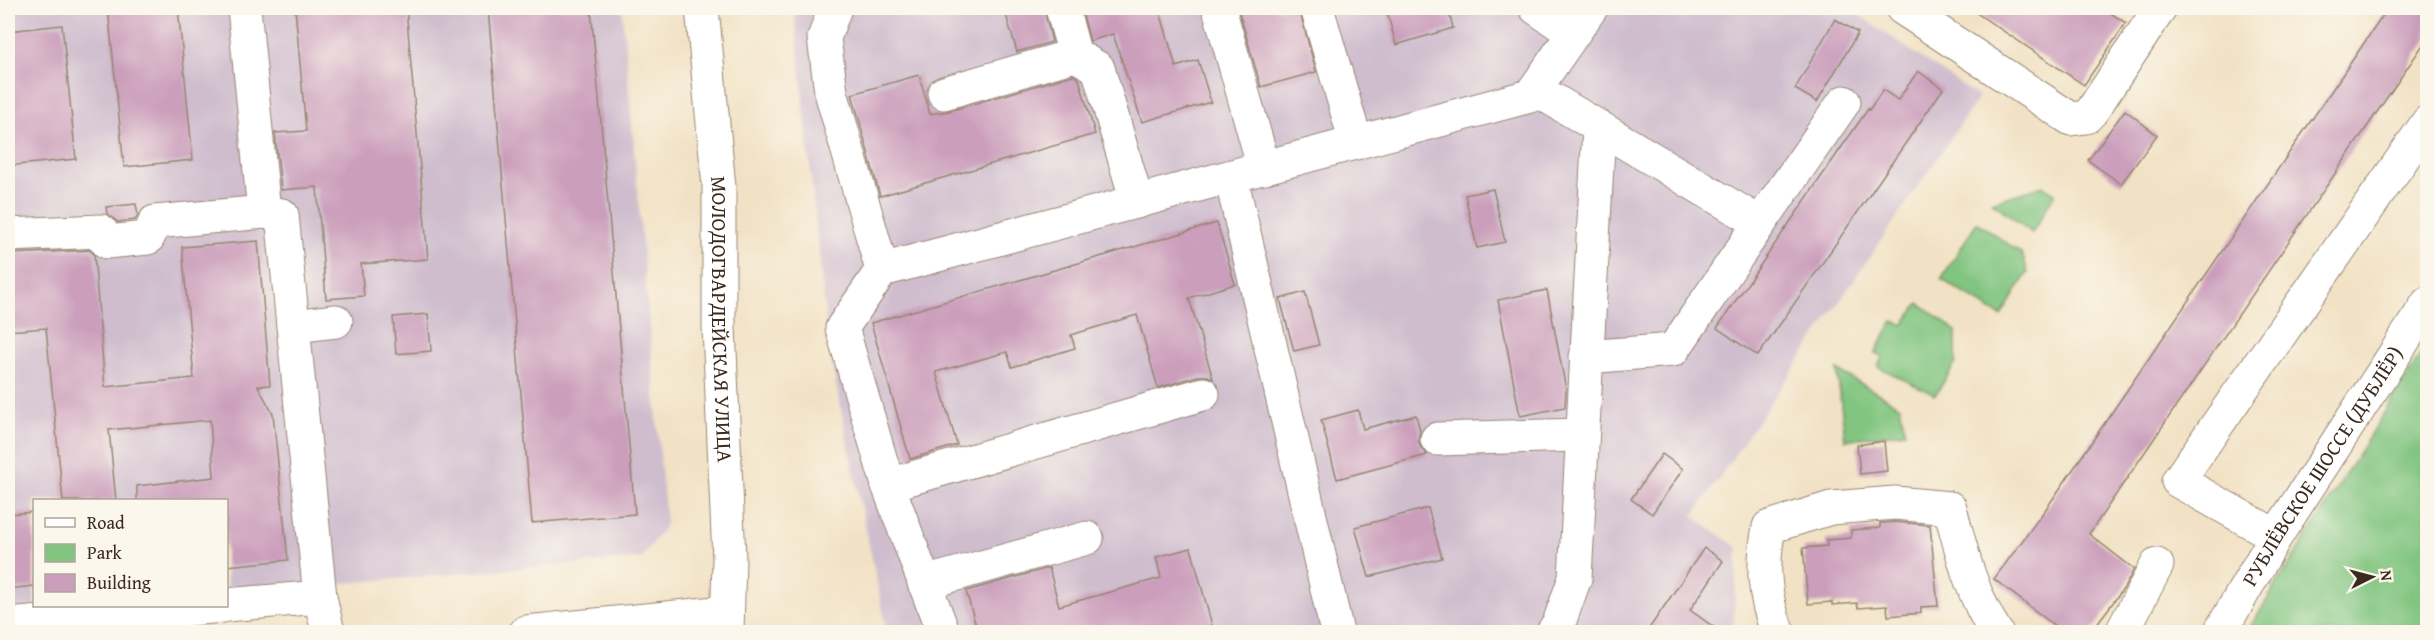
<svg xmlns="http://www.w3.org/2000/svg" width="2435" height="640" font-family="'Gentium Book Plus',serif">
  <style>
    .industrial { fill: #cfbdce }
    .green { fill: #81c580; stroke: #5e784f; stroke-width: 1.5 }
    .building { fill: #cb9ebb }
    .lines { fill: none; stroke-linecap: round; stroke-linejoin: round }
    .minor-casing { stroke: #968672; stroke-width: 35 }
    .minor { stroke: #fff; stroke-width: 33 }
    .labels { text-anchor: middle; stroke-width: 4.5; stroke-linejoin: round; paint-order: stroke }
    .street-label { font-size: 21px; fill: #3b2a1e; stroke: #fbf7ec }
  </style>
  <rect width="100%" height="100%" fill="#fbf7ec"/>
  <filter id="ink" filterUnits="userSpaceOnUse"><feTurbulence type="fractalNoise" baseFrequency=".0167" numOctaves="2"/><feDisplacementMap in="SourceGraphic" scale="12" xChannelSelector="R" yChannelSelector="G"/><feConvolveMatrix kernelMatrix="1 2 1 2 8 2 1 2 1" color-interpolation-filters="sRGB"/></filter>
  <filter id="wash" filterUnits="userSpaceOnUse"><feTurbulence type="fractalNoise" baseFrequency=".008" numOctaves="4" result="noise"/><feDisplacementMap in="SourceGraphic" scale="24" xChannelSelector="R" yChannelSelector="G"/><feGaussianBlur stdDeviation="1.35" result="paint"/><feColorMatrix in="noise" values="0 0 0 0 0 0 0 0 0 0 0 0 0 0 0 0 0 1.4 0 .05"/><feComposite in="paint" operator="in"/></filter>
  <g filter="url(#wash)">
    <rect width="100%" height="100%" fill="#f2e2c5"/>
    <g class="industrial">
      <polygon points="8,8 622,8 666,524 642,558 227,593 226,500 34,500 34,606 80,606 8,612"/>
      <polygon points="794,8 1848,8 1979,97 1693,516 1738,548 1733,632 887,632 829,351"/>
    </g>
    <g class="green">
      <polygon points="2043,186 2055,193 2032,233 1992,202"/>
      <polygon points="1977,222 2022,254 2028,272 2001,316 1941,279"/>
      <polygon points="1919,303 1956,331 1956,363 1935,395 1878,367 1882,357 1875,353 1893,321 1903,325"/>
      <polygon points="2427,344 2427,632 2247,632"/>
      <polygon points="1837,370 1900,406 1905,432 1845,440"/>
    </g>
    <g id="blocks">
      <g class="building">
        <polygon points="108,8 178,8 193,160 124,167"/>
        <polygon points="295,8 406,8 428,259 361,264 364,296 326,299 317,187 281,190 275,133 306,131"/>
        <polygon points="488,8 591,8 635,514 532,523"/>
        <polygon points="1004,8 1044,8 1052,42 1017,52"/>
        <polygon points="1081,8 1159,8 1176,67 1198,60 1211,102 1142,122 1113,34 1090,41"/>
        <polygon points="1238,8 1299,8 1316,72 1261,87"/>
        <polygon points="1386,8 1448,8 1453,28 1396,45"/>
        <polygon points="1969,8 2103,8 2126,23 2084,85"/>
        <polygon points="2388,8 2427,8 2427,39 2089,534 2134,569 2124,588 2090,633 2064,633 1994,579 2048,506"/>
        <polygon points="1835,19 1858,33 1817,102 1795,89"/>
        <polygon points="62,25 76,159 8,166 8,31"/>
        <polygon points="1918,71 1943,89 1758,356 1717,328 1868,109 1869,110 1883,90 1898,100"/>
        <polygon points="919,75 930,114 949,111 1073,75 1079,79 1095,134 880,196 852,94"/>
        <polygon points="2125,110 2157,135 2121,184 2088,160"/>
        <polygon points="1493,189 1505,242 1477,248 1465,195"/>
        <polygon points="136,204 138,215 135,220 118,222 107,214 106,207"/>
        <polygon points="1217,223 1235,284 1189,298 1213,379 1207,376 1198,376 1158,388 1137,315 1071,335 1075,348 1012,367 1007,352 936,372 957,445 910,459 871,323"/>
        <polygon points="258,241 270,385 258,386 273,414 288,560 226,566 226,501 137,501 137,486 214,477 210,420 109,430 116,501 63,501 46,328 8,331 8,254 90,250 94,254 105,387 194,378 182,247"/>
        <polygon points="1547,290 1566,390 1565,407 1520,416 1498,300"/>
        <polygon points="1305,292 1319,345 1294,351 1280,299"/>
        <polygon points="428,314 431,351 396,354 393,317"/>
        <polygon points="1358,410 1363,429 1416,415 1420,431 1418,440 1421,448 1427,455 1337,479 1321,420"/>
        <polygon points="1884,441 1887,471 1860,474 1857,445"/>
        <polygon points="1662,454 1683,469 1652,514 1631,499"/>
        <polygon points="1428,508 1442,558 1369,577 1355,527"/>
        <polygon points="34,512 34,586 8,589 8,514"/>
        <polygon points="1895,522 1930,525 1938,606 1921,607 1921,613 1888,616 1887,606 1858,608 1857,603 1832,605 1832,602 1808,604 1803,548 1827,546 1826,540 1851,538 1851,530 1880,528 1880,523"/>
        <polygon points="1191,548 1214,633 978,633 966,591 1049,568 1059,606 1161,578 1156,557"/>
        <polygon points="1704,548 1723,561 1690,610 1722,633 1646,633"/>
      </g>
    </g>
  </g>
  <g filter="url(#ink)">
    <use href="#blocks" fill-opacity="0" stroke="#968672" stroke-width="1.5"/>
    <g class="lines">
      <g class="minor-casing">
        <g id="minor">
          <polyline points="244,8 264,212 282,215 320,597 328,632"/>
          <path id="s1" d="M702,8L719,187V327L729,559L727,632"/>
          <polyline points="835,8 824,38 831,92 882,270 1530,96 1591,8"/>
          <polyline points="1062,8 1075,55"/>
          <polyline points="1219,8 1264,168"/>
          <polyline points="1317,8 1356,143"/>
          <polyline points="1536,8 1573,33"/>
          <polyline points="1902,8 2071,119 2086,117 2092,111 2160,8"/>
          <polyline points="1535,89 1760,223 1844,102"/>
          <polyline points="944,93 1075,55 1098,68 1137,202"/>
          <polyline points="1231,177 1337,632"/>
          <polyline points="8,235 101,231 107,242 148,238 155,222 264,212"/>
          <polyline points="882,270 842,328 888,485 1203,394"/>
          <polyline points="293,326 336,321"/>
          <polyline points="1586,357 1673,350 1760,223"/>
          <polyline points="1437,439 1582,435"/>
          <polyline points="888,485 943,632"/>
          <polyline points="2276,536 2178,481 2428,122"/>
          <polyline points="924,583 1087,538"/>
          <polyline points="226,605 320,597"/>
          <polyline points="8,625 223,606"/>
          <polyline points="526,632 726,612"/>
          <polyline points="1553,632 1559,623 1575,578 1599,127"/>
          <path d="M1778,632C1763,597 1762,564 1769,527L1831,508L1895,503L1950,508C1961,550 1972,596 1996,632"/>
          <polyline points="2122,632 2157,565"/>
          <path id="s2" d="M2220,632L2276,536L2428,303"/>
        </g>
      </g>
      <use href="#minor" class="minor"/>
    </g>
  </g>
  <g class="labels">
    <g class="street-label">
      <text dy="7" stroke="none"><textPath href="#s1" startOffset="312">МОЛОДОГВАРДЕЙСКАЯ УЛИЦА</textPath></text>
      <text dy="7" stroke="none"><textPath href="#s2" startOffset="195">РУБЛЁВСКОЕ ШОССЕ (ДУБЛЁР)</textPath></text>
    </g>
  </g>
  <rect width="2435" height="640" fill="none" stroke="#fbf7ec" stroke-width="30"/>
  <rect x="33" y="499" width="195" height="108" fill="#fbf7ec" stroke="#aea59a" stroke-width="1.5"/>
  <rect x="45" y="518" width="30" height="9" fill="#ffffff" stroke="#aea59a" stroke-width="1.5"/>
  <text x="87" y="529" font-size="18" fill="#3b2a1e">Road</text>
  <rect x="45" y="544" width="30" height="18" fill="#81c580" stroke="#aea59a" stroke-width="1.5"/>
  <text x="87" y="559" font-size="18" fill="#3b2a1e">Park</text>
  <rect x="45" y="574" width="30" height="18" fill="#cb9ebb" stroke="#aea59a" stroke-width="1.5"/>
  <text x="87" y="589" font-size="18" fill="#3b2a1e">Building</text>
  <g transform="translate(2372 577) rotate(84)" stroke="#fbf7ec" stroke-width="4.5" paint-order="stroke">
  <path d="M0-4.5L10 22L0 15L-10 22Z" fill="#3b2a1e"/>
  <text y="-9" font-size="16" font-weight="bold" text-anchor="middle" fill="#3b2a1e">N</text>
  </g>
</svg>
